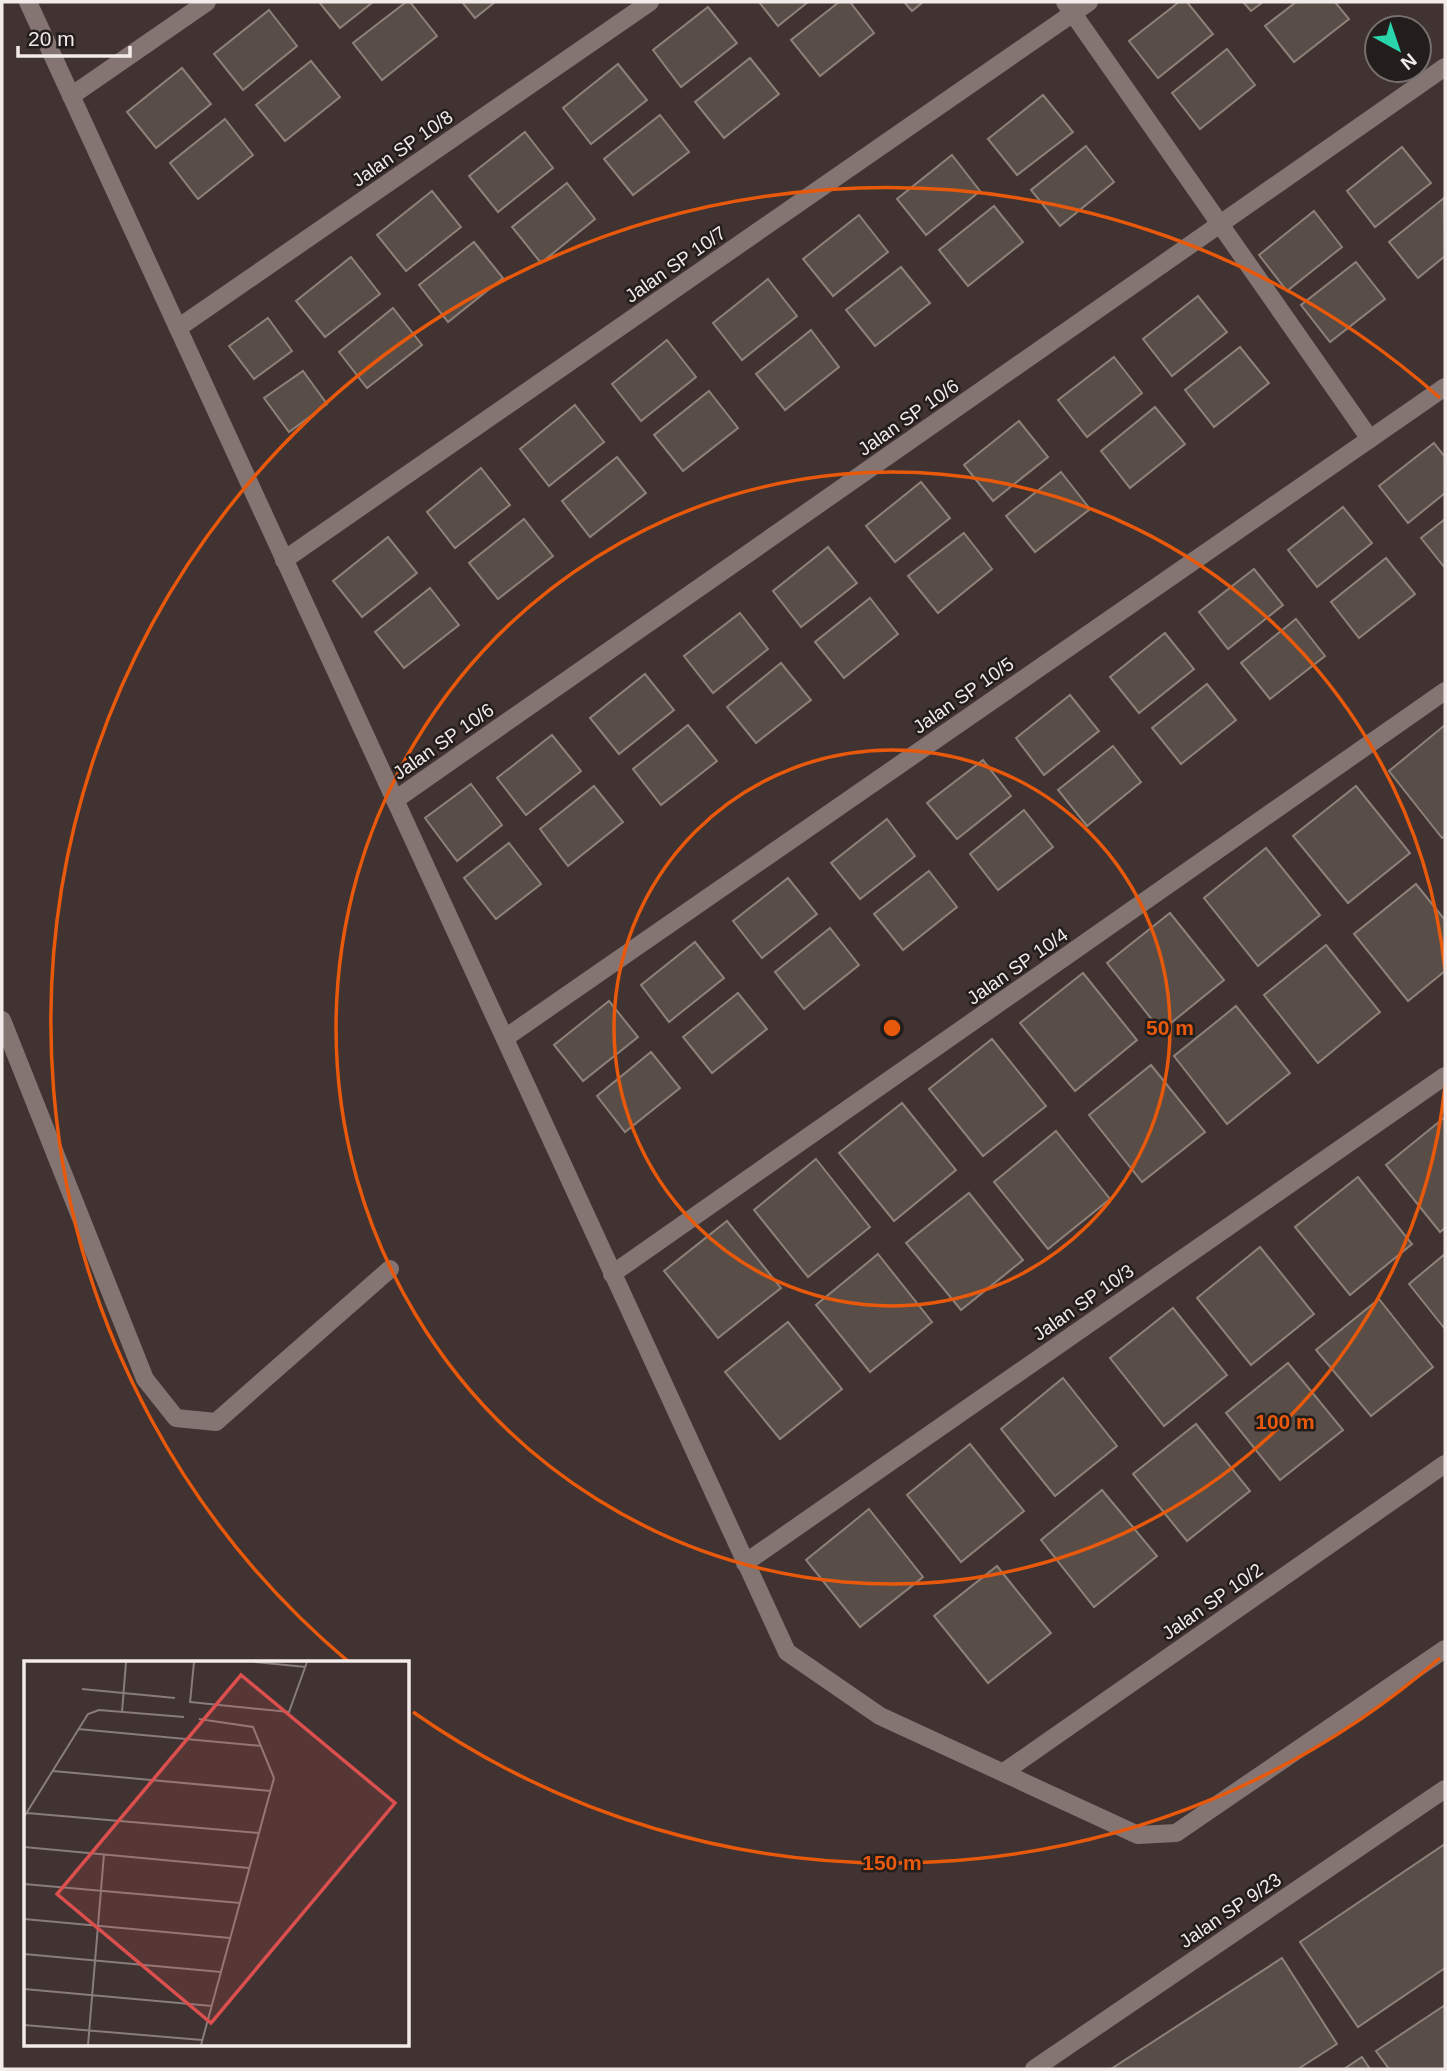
<svg xmlns="http://www.w3.org/2000/svg" width="1447" height="2071" font-family="Helvetica,sans-serif">
  <style>
    .building { fill: #594e47; stroke: #8d8179; stroke-width: 2 }
    .lines { fill: none; stroke-linecap: round; stroke-linejoin: round }
    .minor { stroke: #847573; stroke-width: 18 }
    .ring { fill: none; stroke: #e8590c; stroke-width: 3.5 }
    .labels { text-anchor: middle; stroke-width: 5; stroke-linejoin: round; paint-order: stroke }
    .street-label { font-size: 19px; fill: #f3ebe9; stroke: #231d1c }
    .inset-road { fill: none; stroke: #887d7b; stroke-width: 2 }
    .view { fill: #dc4f4f; fill-opacity: 0.15; stroke: #dc4f4f; stroke-width: 3.5 }
    .inset-edge { fill: none; stroke: #f3ebe9; stroke-width: 3.5 }
    .centre { fill: #e8590c; stroke: #231d1c; stroke-width: 3.5 }
    .ring-label { font-size: 21px; text-anchor: middle; font-weight: bold; fill: #e8590c; stroke: #231d1c; stroke-width: 5; stroke-linejoin: round; paint-order: stroke }
  </style>
  <rect width="100%" height="100%" fill="#403331"/>
  <g class="building">
    <polygon points="319,2 373,2 340,28"/>
    <polygon points="406,2 410,2 437,36 382,80 353,43"/>
    <polygon points="462,2 495,2 475,18"/>
    <polygon points="759,2 808,2 778,26"/>
    <polygon points="839,2 850,2 874,33 820,76 791,40"/>
    <polygon points="904,2 923,2 912,11"/>
    <polygon points="1179,2 1187,2 1213,34 1158,78 1129,41"/>
    <polygon points="1243,2 1263,2 1251,11"/>
    <polygon points="1296,2 1335,2 1349,19 1294,62 1265,26"/>
    <polygon points="708,7 737,43 681,87 653,50"/>
    <polygon points="269,10 297,46 243,90 214,54"/>
    <polygon points="1227,49 1255,85 1200,129 1172,93"/>
    <polygon points="750,58 779,94 724,138 695,102"/>
    <polygon points="311,61 340,97 285,141 256,105"/>
    <polygon points="618,64 647,100 591,144 563,108"/>
    <polygon points="182,68 211,104 156,148 127,112"/>
    <polygon points="1043,95 1073,132 1017,175 988,139"/>
    <polygon points="660,115 689,152 633,195 604,159"/>
    <polygon points="225,119 253,155 198,199 170,163"/>
    <polygon points="525,132 553,168 498,212 469,176"/>
    <polygon points="1086,146 1114,182 1060,226 1031,190"/>
    <polygon points="1402,147 1431,183 1375,227 1347,191"/>
    <polygon points="952,155 980,191 926,235 897,199"/>
    <polygon points="567,183 595,219 541,263 512,227"/>
    <polygon points="432,191 461,227 406,271 377,235"/>
    <polygon points="1444,198 1445,256 1418,278 1389,242"/>
    <polygon points="994,206 1023,242 968,286 939,250"/>
    <polygon points="1314,211 1342,247 1287,291 1259,255"/>
    <polygon points="859,215 888,252 833,296 803,259"/>
    <polygon points="474,242 503,278 448,322 419,285"/>
    <polygon points="351,257 380,294 325,337 296,301"/>
    <polygon points="1356,262 1385,299 1330,342 1301,305"/>
    <polygon points="901,267 930,303 875,346 846,310"/>
    <polygon points="768,279 797,316 742,360 713,323"/>
    <polygon points="1198,296 1227,332 1172,376 1143,339"/>
    <polygon points="393,308 422,345 367,388 339,352"/>
    <polygon points="268,318 292,351 254,379 229,346"/>
    <polygon points="811,330 839,367 785,410 756,374"/>
    <polygon points="667,340 696,377 641,421 612,384"/>
    <polygon points="1240,347 1269,383 1214,427 1185,390"/>
    <polygon points="1114,357 1142,393 1087,437 1058,400"/>
    <polygon points="303,371 327,404 289,432 264,398"/>
    <polygon points="709,391 738,428 683,471 654,435"/>
    <polygon points="575,405 604,442 549,486 520,449"/>
    <polygon points="1155,407 1185,444 1130,488 1101,451"/>
    <polygon points="1019,421 1048,457 993,501 964,465"/>
    <polygon points="1434,443 1445,457 1445,493 1408,523 1379,486"/>
    <polygon points="617,457 646,493 590,537 562,501"/>
    <polygon points="481,468 510,505 455,548 427,512"/>
    <polygon points="1061,472 1090,509 1035,552 1006,516"/>
    <polygon points="921,482 950,518 895,562 866,526"/>
    <polygon points="1343,507 1372,543 1317,587 1288,550"/>
    <polygon points="524,519 553,556 498,599 469,563"/>
    <polygon points="1445,519 1445,568 1421,538"/>
    <polygon points="964,533 992,569 938,613 908,576"/>
    <polygon points="388,537 417,573 362,617 333,581"/>
    <polygon points="828,547 857,583 801,627 773,591"/>
    <polygon points="1386,558 1415,594 1359,638 1331,602"/>
    <polygon points="1254,569 1283,605 1228,649 1199,612"/>
    <polygon points="430,588 459,625 404,668 375,632"/>
    <polygon points="870,598 898,634 844,678 815,642"/>
    <polygon points="740,613 768,649 713,693 684,656"/>
    <polygon points="1296,619 1325,656 1270,699 1241,663"/>
    <polygon points="1165,633 1194,669 1139,713 1110,677"/>
    <polygon points="781,663 811,700 756,743 727,707"/>
    <polygon points="645,674 674,710 619,754 590,718"/>
    <polygon points="1207,684 1236,720 1181,764 1152,728"/>
    <polygon points="1070,695 1099,731 1044,775 1016,738"/>
    <polygon points="688,725 717,761 661,805 633,769"/>
    <polygon points="1445,725 1445,836 1442,838 1389,771"/>
    <polygon points="552,735 581,771 526,815 497,778"/>
    <polygon points="1113,746 1141,782 1087,826 1058,790"/>
    <polygon points="983,760 1011,796 957,839 927,803"/>
    <polygon points="471,784 502,825 457,861 425,818"/>
    <polygon points="594,786 623,822 568,866 540,829"/>
    <polygon points="1356,786 1410,853 1348,903 1293,836"/>
    <polygon points="1024,810 1053,847 998,890 970,854"/>
    <polygon points="887,819 915,856 860,899 831,863"/>
    <polygon points="509,843 541,884 496,919 464,878"/>
    <polygon points="1266,848 1320,915 1258,966 1204,898"/>
    <polygon points="929,871 957,907 903,950 874,914"/>
    <polygon points="788,878 817,914 762,958 733,921"/>
    <polygon points="1416,884 1445,920 1445,971 1408,1001 1354,934"/>
    <polygon points="1170,913 1224,980 1161,1031 1107,963"/>
    <polygon points="830,928 859,965 804,1009 775,972"/>
    <polygon points="695,942 724,978 669,1022 641,985"/>
    <polygon points="1326,945 1380,1012 1318,1063 1264,995"/>
    <polygon points="1083,973 1137,1040 1075,1091 1020,1023"/>
    <polygon points="738,993 767,1029 712,1073 683,1037"/>
    <polygon points="609,1001 638,1037 583,1081 554,1045"/>
    <polygon points="1236,1006 1290,1073 1227,1124 1174,1056"/>
    <polygon points="992,1039 1046,1106 983,1156 929,1089"/>
    <polygon points="651,1052 680,1088 625,1132 597,1096"/>
    <polygon points="1151,1065 1205,1132 1142,1182 1089,1115"/>
    <polygon points="902,1103 956,1170 894,1221 839,1153"/>
    <polygon points="1445,1117 1445,1228 1440,1232 1386,1165"/>
    <polygon points="1056,1131 1110,1199 1048,1249 994,1182"/>
    <polygon points="816,1159 870,1227 808,1277 754,1210"/>
    <polygon points="1358,1177 1412,1244 1350,1295 1295,1227"/>
    <polygon points="969,1193 1023,1260 961,1310 906,1243"/>
    <polygon points="727,1221 781,1288 718,1338 664,1271"/>
    <polygon points="1260,1247 1314,1314 1251,1365 1197,1298"/>
    <polygon points="878,1254 932,1322 870,1372 816,1305"/>
    <polygon points="1445,1254 1445,1329 1409,1284"/>
    <polygon points="1379,1299 1433,1367 1371,1416 1316,1350"/>
    <polygon points="1173,1308 1227,1375 1164,1426 1110,1358"/>
    <polygon points="788,1322 842,1389 780,1439 725,1372"/>
    <polygon points="1288,1363 1343,1430 1280,1480 1226,1413"/>
    <polygon points="1063,1378 1117,1446 1055,1496 1001,1429"/>
    <polygon points="1196,1424 1250,1491 1187,1541 1133,1474"/>
    <polygon points="970,1444 1024,1511 961,1562 907,1495"/>
    <polygon points="1102,1490 1157,1556 1094,1607 1041,1540"/>
    <polygon points="869,1509 923,1577 860,1627 806,1560"/>
    <polygon points="997,1566 1051,1633 988,1683 934,1616"/>
    <polygon points="1445,1844 1445,1968 1358,2027 1300,1942"/>
    <polygon points="1282,1958 1337,2044 1298,2069 1111,2069"/>
    <polygon points="1445,2005 1445,2069 1389,2069 1376,2051"/>
    <polygon points="1362,2057 1370,2069 1344,2069"/>
  </g>
  <g class="lines">
    <g class="minor">
      <polyline points="28,2 787,1652 880,1716 1138,1835 1176,1833 1445,1649"/>
      <polyline points="1065,2 1370,439"/>
      <polyline points="71,96 207,2"/>
      <polyline points="178,328 650,2"/>
      <polyline points="284,560 1089,2"/>
      <polyline points="395,800 1445,67"/>
      <polyline points="2,1020 145,1379 176,1418 216,1422 390,1269"/>
      <polyline points="505,1038 1445,387"/>
      <polyline points="612,1274 1445,691"/>
      <polyline points="745,1563 1445,1076"/>
      <polyline points="1004,1772 1445,1464"/>
      <polyline points="1034,2069 1445,1789"/>
    </g>
  </g>
  <g class="ring">
    <circle cx="892" cy="1028" r="278"/>
    <path d="M1445 1086A556 556 0 1 1 1445 970"/>
    <path d="M1440 1658A835 835 0 0 1 413 1712M350 1663A835 835 0 1 1 1440 398"/>
  </g>
  <g class="labels">
    <g class="street-label">
      <text transform="translate(402 148) rotate(-35)" y="7">Jalan SP 10/8</text>
      <text transform="translate(675 264) rotate(-35)" y="7">Jalan SP 10/7</text>
      <text transform="translate(908 417) rotate(-35)" y="7">Jalan SP 10/6</text>
      <text transform="translate(963 695) rotate(-35)" y="7">Jalan SP 10/5</text>
      <text transform="translate(443 741) rotate(-35)" y="7">Jalan SP 10/6</text>
      <text transform="translate(1017 966) rotate(-35)" y="7">Jalan SP 10/4</text>
      <text transform="translate(1083 1302) rotate(-35)" y="7">Jalan SP 10/3</text>
      <text transform="translate(1212 1601) rotate(-35)" y="7">Jalan SP 10/2</text>
      <text transform="translate(1230 1910) rotate(-34)" y="7">Jalan SP 9/23</text>
    </g>
  </g>
  <g transform="translate(24 1661)">
    <rect width="385" height="385" fill="#403331"/>
    <path class="inset-road" d="M231,1L282,6M58,28L151,37M166,41L265,51L283,1M166,42L170,1M98,51L102,1M175,58L229,66L250,117L177,384M54,68L238,85M29,110L247,130M3,152L235,172M0,156L64,53L75,49L160,56M0,186L225,207M0,223L216,242M0,258L206,277M0,293L197,311M0,328L188,345M0,364L178,379M64,384L80,193"/>
    <path class="view" d="M217,14L371,142L187,362L33,233Z"/>
    <rect width="385" height="385" class="inset-edge"/>
  </g>
  <circle cx="892" cy="1028" r="10" class="centre"/>
  <g class="ring-label">
    <text x="1170" y="1035">50 m</text>
    <text x="1285" y="1429">100 m</text>
    <text x="892" y="1870">150 m</text>
  </g>
  <rect width="1447" height="2071" fill="none" stroke="#f3ebe9" stroke-width="7"/>
  <g transform="translate(1398 49) rotate(140)"><circle r="33" fill="#231d1c" stroke="#766f6e" stroke-width="2"/>
  <path d="M0-5L12 26L0 18L-12 26Z" fill="#2bd5ac"/>
  <text y="-10" font-size="19" font-weight="bold" text-anchor="middle" fill="#f3ebe9">N</text>
  </g>
  <path d="M18 46v10h112v-10" fill="none" stroke="#f3ebe9" stroke-width="3.5"/>
  <text x="28" y="46" font-size="21" fill="#f3ebe9" stroke="#231d1c" stroke-width="5" paint-order="stroke">20 m</text>
</svg>
